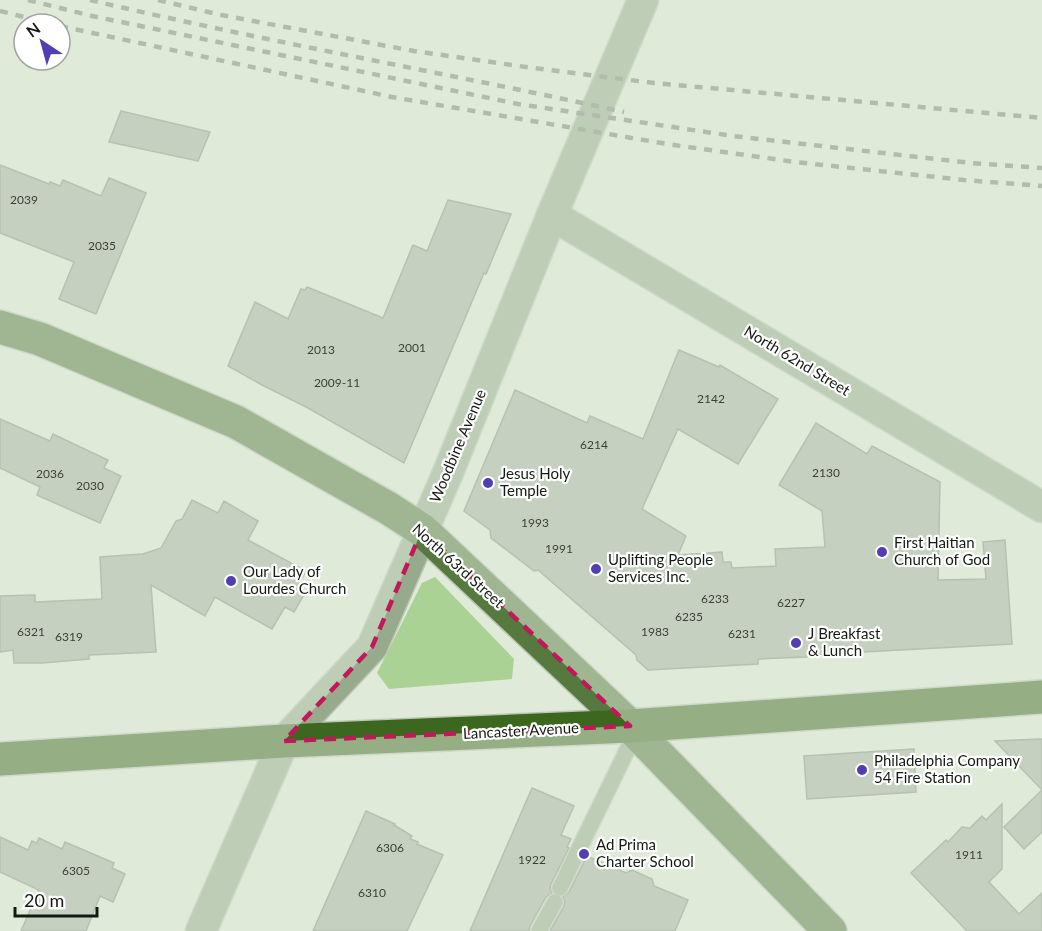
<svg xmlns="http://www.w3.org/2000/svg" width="1042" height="931" font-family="Lato,sans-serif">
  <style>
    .green { fill: #abd295 }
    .building { fill: #a8b2a2; stroke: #879182; stroke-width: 1.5 }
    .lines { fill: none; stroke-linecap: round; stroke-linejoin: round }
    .lane-casing { stroke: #bbc5b6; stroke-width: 18 }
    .street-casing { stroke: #bbc5b6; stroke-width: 33 }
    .primary-casing { stroke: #bbc5b6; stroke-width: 36 }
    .highway-casing { stroke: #bbc5b6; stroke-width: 36 }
    .lane { stroke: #97ab8c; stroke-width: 15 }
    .street { stroke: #97ab8c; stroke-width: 30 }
    .primary { stroke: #55793e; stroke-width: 33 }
    .highway { stroke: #3c671e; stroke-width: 33 }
    .rail { stroke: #7d8579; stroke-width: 4.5; stroke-dasharray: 8 8; stroke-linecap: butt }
    .marked { fill: none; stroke: #c2185b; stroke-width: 4.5; stroke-dasharray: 12 8; stroke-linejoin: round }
    .poi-dot { fill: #513db4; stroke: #fff; stroke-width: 2 }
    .labels { text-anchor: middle; stroke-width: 4.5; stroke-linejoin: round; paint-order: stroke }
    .number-label { font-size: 12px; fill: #3a4038 }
    .street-label { font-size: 15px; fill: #161a14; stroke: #fff }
    .poi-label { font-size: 15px; fill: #161a14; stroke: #fff; text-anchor: start }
  </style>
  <rect width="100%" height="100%" fill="#dfead9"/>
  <polygon class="green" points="435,577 514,659 512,679 389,689 377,673 422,583"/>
  <g class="building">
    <polygon points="121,111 210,132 198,161 109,142"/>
    <polygon points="0,165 49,184 50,182 60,186 63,180 101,196 109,178 146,193 96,314 59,299 74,262 0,233"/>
    <polygon points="448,200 511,214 486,274 484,273 404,463 308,408 262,385 228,366 255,302 288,319 301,289 305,290 307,287 383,318 413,245 427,251"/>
    <polygon points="679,350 719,367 720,365 778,399 738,464 678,429 642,509 686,536 678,555 722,552 723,562 731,562 732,568 776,566 775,549 825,547 822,511 779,485 816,423 867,454 872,446 940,482 938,580 986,579 983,542 1005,540 1012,644 807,655 807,657 758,659 758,664 648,670 637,660 636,655 538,570 534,571 491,538 490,530 464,511 515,390 587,423 590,416 643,439"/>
    <polygon points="0,419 50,441 53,434 108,460 104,468 121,476 100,523 37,495 40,487 0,468"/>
    <polygon points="192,500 218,513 224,501 258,521 248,540 306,571 296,588 305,593 294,612 285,607 272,629 215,597 205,616 151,585 156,652 89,655 89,659 42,663 14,663 13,650 0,652 0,596 35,595 35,602 102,599 100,557 143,554 161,548 176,521 182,519"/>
    <polygon points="1042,739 1042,790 995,741"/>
    <polygon points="914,749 916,792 807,799 804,756"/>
    <polygon points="532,788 574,806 561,835 571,839 567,847 569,848 551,884 550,888 552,893 546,897 530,926 529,931 470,931"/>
    <polygon points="1042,790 1042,832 1024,849 1004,827"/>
    <polygon points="1002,804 1002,869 989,882 1019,914 1042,893 1042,931 967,931 911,873 946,840 948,842 962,827 970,828 982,816 986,820"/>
    <polygon points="366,811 395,824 394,825 412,836 410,839 418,842 417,844 443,855 407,931 313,931"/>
    <polygon points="0,837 28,850 32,841 37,843 39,838 62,849 65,842 114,863 112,868 125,874 113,902 100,896 86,931 21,931 39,890 0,872"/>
    <polygon points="587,856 626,873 632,870 652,879 654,886 688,900 675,931 550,931 564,906 565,901 563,897 569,892"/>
  </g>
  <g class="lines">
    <g class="lane-casing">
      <g id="lane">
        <polyline points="560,888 636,732"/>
        <polyline points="539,931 555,902"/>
      </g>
    </g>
    <g class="street-casing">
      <g id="street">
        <polyline points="552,215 1042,507"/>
        <polyline points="201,931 284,741 372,647 447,475 552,215 643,0"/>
      </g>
    </g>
    <g class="primary-casing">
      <polyline id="primary" points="0,327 40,339 236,422 388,508 422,530 630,726 830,931"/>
    </g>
    <g class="highway-casing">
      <polyline id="highway" points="0,759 284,741 630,726 1042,697"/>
    </g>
    <use href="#lane" class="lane"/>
    <use href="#street" class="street"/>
    <use href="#primary" class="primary"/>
    <use href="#highway" class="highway"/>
    <g class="rail">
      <polyline points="28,0 92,16 518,104 733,136 971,163 1042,168"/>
      <path d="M90,0C267,42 447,73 624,112"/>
      <polyline points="158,0 221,15 414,51 526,67 654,83 1042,118"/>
      <polyline points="0,11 53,24"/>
      <polyline points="60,26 392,97 667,144 795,162 964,180 1042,186"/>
    </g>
  </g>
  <path d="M0 0H1042V931H0ZM422,530L630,726L284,741L372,647Z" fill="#dfead9" fill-opacity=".55" fill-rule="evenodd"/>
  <path class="marked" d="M422,530L630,726L284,741L372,647Z"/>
  <g class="poi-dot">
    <circle cx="488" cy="483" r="6"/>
    <circle cx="882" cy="552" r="6"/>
    <circle cx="596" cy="569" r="6"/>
    <circle cx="231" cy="581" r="6"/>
    <circle cx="796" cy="643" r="6"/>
    <circle cx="862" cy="770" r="6"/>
    <circle cx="584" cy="854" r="6"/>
  </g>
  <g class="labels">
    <g class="number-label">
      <text x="24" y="204">2039</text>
      <text x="102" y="250">2035</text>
      <text x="412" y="352">2001</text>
      <text x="321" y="354">2013</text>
      <text x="337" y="387">2009-11</text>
      <text x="711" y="403">2142</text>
      <text x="594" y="449">6214</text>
      <text x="826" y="477">2130</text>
      <text x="50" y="478">2036</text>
      <text x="90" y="490">2030</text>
      <text x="535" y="527">1993</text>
      <text x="559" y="553">1991</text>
      <text x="715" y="603">6233</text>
      <text x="791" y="607">6227</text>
      <text x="689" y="621">6235</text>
      <text x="31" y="636">6321</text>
      <text x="655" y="636">1983</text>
      <text x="742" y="638">6231</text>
      <text x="69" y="641">6319</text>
      <text x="390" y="852">6306</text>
      <text x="969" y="859">1911</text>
      <text x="532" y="864">1922</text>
      <text x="76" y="875">6305</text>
      <text x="372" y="897">6310</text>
    </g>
    <g class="street-label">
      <text transform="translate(797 361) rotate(31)" y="5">North 62nd Street</text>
      <text transform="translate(458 446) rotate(-67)" y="5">Woodbine Avenue</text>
      <text transform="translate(458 566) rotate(42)" y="5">North 63rd Street</text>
      <text transform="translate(521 731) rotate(-3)" y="5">Lancaster Avenue</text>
    </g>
    <g class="poi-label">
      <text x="500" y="479">Jesus Holy<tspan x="500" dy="17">Temple</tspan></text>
      <text x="894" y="548">First Haitian<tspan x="894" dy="17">Church of God</tspan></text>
      <text x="608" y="565">Uplifting People<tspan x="608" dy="17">Services Inc.</tspan></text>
      <text x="243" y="577">Our Lady of<tspan x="243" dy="17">Lourdes Church</tspan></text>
      <text x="808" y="639">J Breakfast<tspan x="808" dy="17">&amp; Lunch</tspan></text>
      <text x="874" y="766">Philadelphia Company<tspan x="874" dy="17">54 Fire Station</tspan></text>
      <text x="596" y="850">Ad Prima<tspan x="596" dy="17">Charter School</tspan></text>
    </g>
  </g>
  <g transform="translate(42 42) rotate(324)"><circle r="28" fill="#ffffff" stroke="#a2a3a1" stroke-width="1.5"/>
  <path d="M0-4.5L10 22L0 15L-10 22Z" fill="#513db4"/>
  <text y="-9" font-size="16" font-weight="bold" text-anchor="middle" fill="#161a14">N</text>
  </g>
  <path d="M15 907v9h82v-9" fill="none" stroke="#161a14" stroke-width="3"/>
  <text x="24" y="907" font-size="18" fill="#161a14" stroke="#ffffff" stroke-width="4.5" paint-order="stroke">20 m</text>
</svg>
